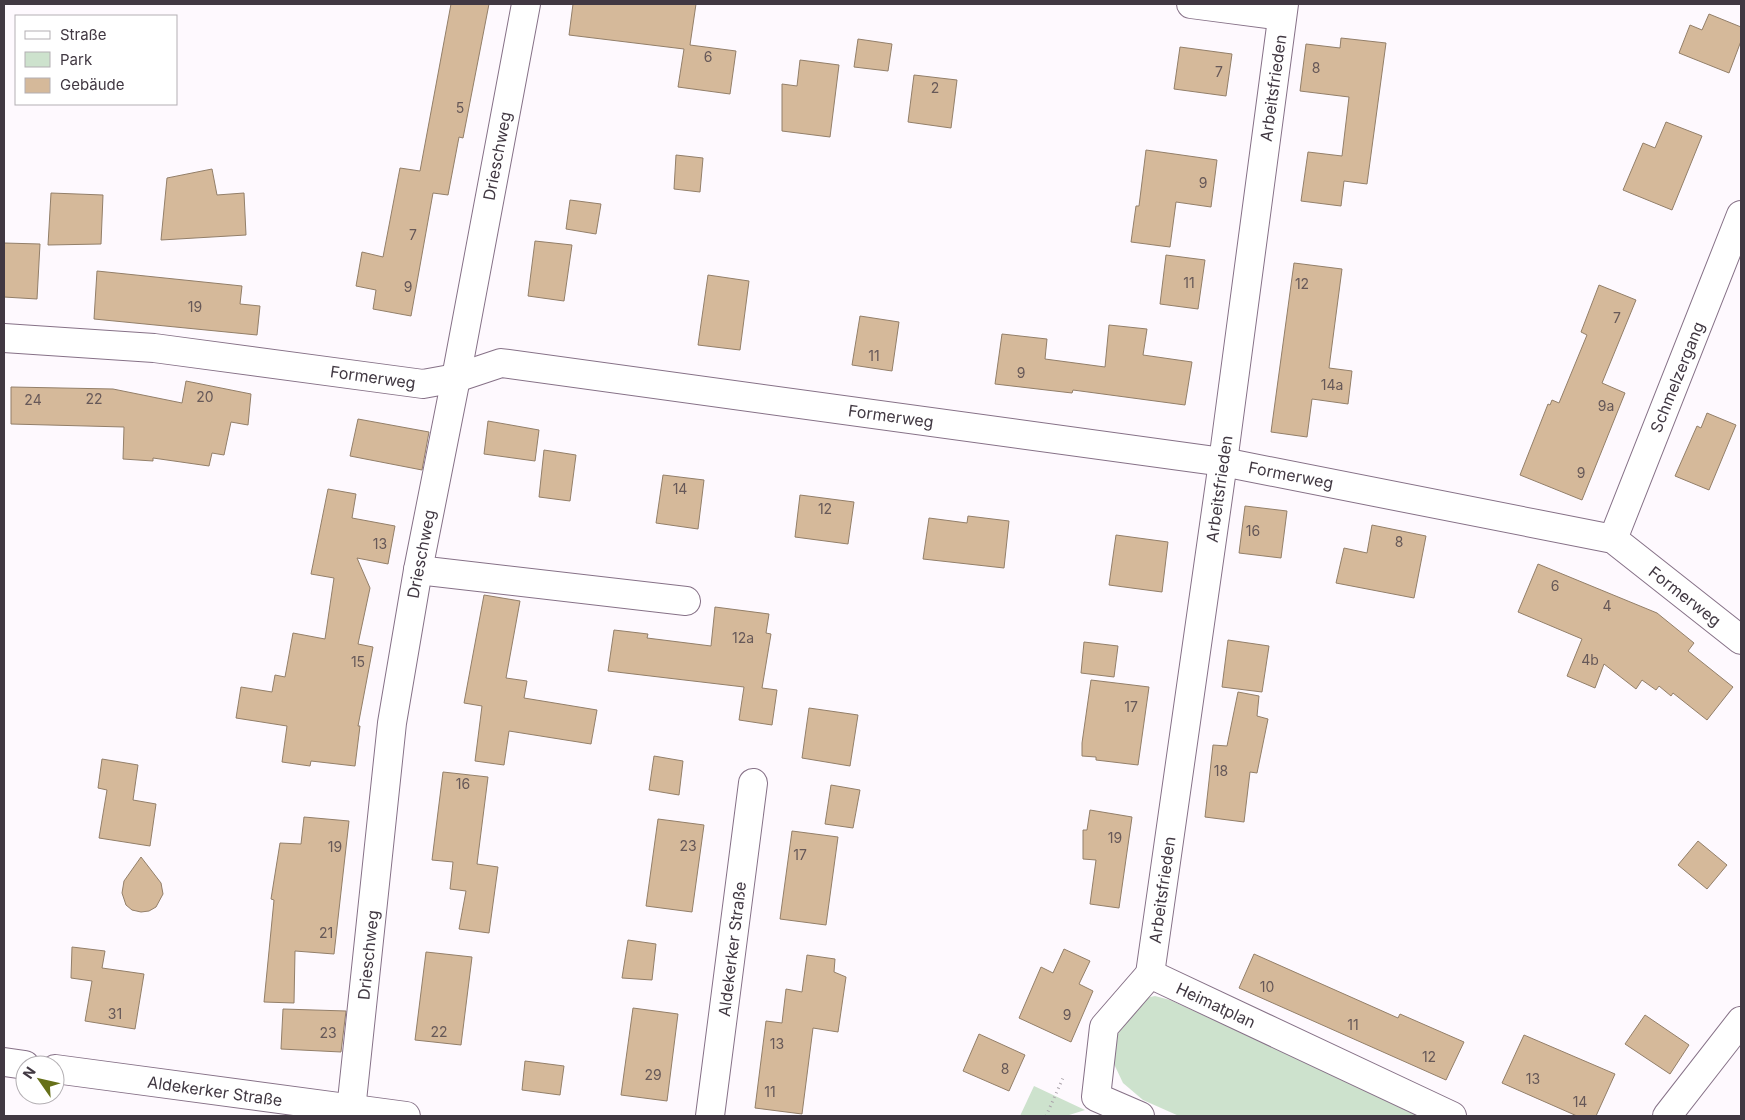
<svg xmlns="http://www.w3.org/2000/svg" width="1745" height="1120" font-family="Inter,sans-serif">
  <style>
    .green { fill: #cde2cd }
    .building { fill: #d5b99a; stroke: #937f69 }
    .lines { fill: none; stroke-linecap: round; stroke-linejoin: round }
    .minor-casing { stroke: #867187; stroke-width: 30 }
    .path { stroke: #aba4ab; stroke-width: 3; stroke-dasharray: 1 4; stroke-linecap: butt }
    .minor { stroke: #fff; stroke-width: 28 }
    .labels { text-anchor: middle; stroke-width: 4; stroke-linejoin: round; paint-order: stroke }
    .number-label { font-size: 14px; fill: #665858 }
    .street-label { font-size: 16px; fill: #413842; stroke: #fff }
  </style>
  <rect width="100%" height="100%" fill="#fef9fe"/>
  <g class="green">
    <polygon points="1155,996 1170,1000 1425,1116 1179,1116 1143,1100 1123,1083 1114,1064 1118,1034 1141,999"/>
    <polygon points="1034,1086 1085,1110 1066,1116 1020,1116"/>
  </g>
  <g class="building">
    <polygon points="451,4 489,4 463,138 459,137 448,195 433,193 411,316 373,309 376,290 356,286 362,252 383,257 400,168 420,171"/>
    <polygon points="573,4 696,4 690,45 736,51 730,94 678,87 684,49 569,35"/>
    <polygon points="1709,14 1741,27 1741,41 1729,73 1679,53 1690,25 1702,30"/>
    <polygon points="1341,38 1386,43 1367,184 1344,181 1341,206 1301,201 1308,152 1342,156 1349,97 1300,91 1306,44 1340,48"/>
    <polygon points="858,39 892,44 888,71 854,67"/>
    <polygon points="1180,47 1232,54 1226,96 1174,89"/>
    <polygon points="800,60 839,65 830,137 782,131 782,84 797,86"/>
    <polygon points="914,75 957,80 951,128 908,122"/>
    <polygon points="1666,122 1702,136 1672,210 1623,190 1643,143 1655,148"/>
    <polygon points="1146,150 1217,160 1211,207 1176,202 1170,247 1131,242 1136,206 1139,206"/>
    <polygon points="676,155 703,158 700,192 674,189"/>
    <polygon points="212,169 217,195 244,193 246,235 161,240 167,178"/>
    <polygon points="51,193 103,195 101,244 48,245"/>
    <polygon points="570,200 601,204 596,234 566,229"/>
    <polygon points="535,241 572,245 564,301 528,296"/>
    <polygon points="4,243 40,244 37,299 4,297"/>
    <polygon points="1166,255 1205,260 1198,309 1160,304"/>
    <polygon points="1294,263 1342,269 1329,368 1352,371 1348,404 1312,399 1307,437 1271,432"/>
    <polygon points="97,271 242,286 240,304 260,306 257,335 94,319"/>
    <polygon points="708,275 749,281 740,350 698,345"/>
    <polygon points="1599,285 1636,300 1602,383 1625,393 1582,500 1520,475 1548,404 1550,405 1552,400 1559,403 1587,335 1581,332"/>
    <polygon points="860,316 899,322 892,371 852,365"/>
    <polygon points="1109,325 1147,329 1143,355 1192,362 1185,405 1073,390 1072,393 995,384 1002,334 1047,339 1045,359 1105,367"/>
    <polygon points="186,381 251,394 248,425 231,422 224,455 212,453 209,466 153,458 153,461 123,459 124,427 11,424 11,387 113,389 182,403"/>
    <polygon points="1707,413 1736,425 1709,490 1675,476 1697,426 1701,428"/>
    <polygon points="358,419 429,432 422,470 350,456"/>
    <polygon points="488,421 539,430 535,461 484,454"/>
    <polygon points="544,450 576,455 570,501 539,497"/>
    <polygon points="663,475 704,480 698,529 656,523"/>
    <polygon points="328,489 356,494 352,518 395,526 388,564 357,558 370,588 358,644 373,647 358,726 360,726 355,766 311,761 310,766 282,762 287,726 236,718 241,687 272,692 275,675 285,677 293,633 325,639 334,578 311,574"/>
    <polygon points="800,495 854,502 848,544 795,537"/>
    <polygon points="1245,506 1287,511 1281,558 1239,553"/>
    <polygon points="968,516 1009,521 1004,568 923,559 929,518 967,523"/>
    <polygon points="1372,525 1426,536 1414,598 1336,583 1344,548 1367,553"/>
    <polygon points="1116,535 1168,542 1162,592 1109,585"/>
    <polygon points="1538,564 1657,613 1694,643 1688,651 1733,687 1707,720 1673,693 1671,696 1659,686 1656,690 1642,680 1636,689 1604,664 1595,688 1567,676 1582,639 1518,612"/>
    <polygon points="484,595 520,601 506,678 527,681 524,698 597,710 591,744 509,731 504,765 475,761 482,706 464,703"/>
    <polygon points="715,607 769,614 766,633 771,634 762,688 777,690 772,725 739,720 744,687 608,671 614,630 648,634 647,638 711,646"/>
    <polygon points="1228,640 1269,646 1262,692 1222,687"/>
    <polygon points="1084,642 1118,646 1114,677 1081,673"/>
    <polygon points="1091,680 1149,687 1138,765 1096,760 1096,757 1082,756 1082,743"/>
    <polygon points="1238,692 1259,696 1257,716 1268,719 1257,773 1250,772 1244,822 1205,817 1213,745 1227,746"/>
    <polygon points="809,708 858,715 850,766 802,758"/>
    <polygon points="654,756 683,761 679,795 649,790"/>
    <polygon points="102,759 138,765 133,800 156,804 150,846 99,838 107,790 98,788"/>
    <polygon points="443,772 488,777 477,864 498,867 489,933 459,929 466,891 450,889 453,862 432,860"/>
    <polygon points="831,785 860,790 853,828 825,824"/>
    <polygon points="1090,810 1132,817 1119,908 1090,904 1096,860 1083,859 1083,830 1087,830"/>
    <polygon points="304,817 349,821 334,954 295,951 294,1003 264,1002 274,900 271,899 280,843 301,844"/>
    <polygon points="658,819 704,825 692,912 646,906"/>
    <polygon points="792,831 838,837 826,925 780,919"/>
    <polygon points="1698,841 1727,865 1707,889 1678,865"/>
    <polygon points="141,857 161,883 163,894 156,907 149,911 141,912 132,910 126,905 122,893 124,881"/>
    <polygon points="628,940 656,944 652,980 622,978"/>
    <polygon points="72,947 105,951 102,968 144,974 135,1029 85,1021 92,981 71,978"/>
    <polygon points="1064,949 1090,961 1079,984 1093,991 1071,1042 1019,1018 1041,967 1053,973"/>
    <polygon points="426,952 472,957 461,1045 415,1040"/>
    <polygon points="1254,954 1398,1018 1400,1014 1464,1042 1446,1080 1239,988"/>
    <polygon points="807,955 835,959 834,972 846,977 838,1032 813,1028 802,1114 755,1108 766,1021 782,1023 786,989 802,992"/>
    <polygon points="633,1008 678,1014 667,1101 621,1095"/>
    <polygon points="283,1009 346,1011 341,1052 281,1049"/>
    <polygon points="1645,1015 1689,1045 1670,1074 1625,1044"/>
    <polygon points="979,1034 1025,1055 1009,1091 963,1071"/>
    <polygon points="1524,1035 1615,1074 1596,1116 1577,1116 1502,1083"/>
    <polygon points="525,1061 564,1066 560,1095 522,1090"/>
  </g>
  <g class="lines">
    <g class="minor-casing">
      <g id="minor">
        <polyline points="1191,4 1282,16"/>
        <polyline points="4,338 154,348 423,384 456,378 501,363 1223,462 1613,539 1741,640"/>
        <polyline points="1613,539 1741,215"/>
        <polyline points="418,570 686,601"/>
        <polyline points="1150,974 1223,462 1284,4"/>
        <polyline points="4,1062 25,1065"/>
        <polyline points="55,1069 406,1116"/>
        <polyline points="351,1110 392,723 418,570 456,378 526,4"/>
        <polyline points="710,1116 753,783"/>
        <polyline points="1140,1116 1096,1097 1104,1027 1150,974 1452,1116"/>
        <polyline points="1667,1116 1741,1021"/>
      </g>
    </g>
    <polyline class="path" points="1046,1116 1063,1078 1066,1077"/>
    <use href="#minor" class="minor"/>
  </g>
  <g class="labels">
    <g class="number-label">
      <text x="708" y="62">6</text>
      <text x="1316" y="73">8</text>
      <text x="1219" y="77">7</text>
      <text x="935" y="93">2</text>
      <text x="460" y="113">5</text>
      <text x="1203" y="188">9</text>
      <text x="413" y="240">7</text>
      <text x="1189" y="288">11</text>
      <text x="1302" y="289">12</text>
      <text x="408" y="292">9</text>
      <text x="195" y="312">19</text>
      <text x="1617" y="323">7</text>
      <text x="874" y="361">11</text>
      <text x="1021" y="378">9</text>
      <text x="1332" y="390">14a</text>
      <text x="205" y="402">20</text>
      <text x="94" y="404">22</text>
      <text x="33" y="405">24</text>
      <text x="1606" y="411">9a</text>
      <text x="1581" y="478">9</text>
      <text x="680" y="494">14</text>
      <text x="825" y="514">12</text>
      <text x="1253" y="536">16</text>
      <text x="1399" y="547">8</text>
      <text x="380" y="549">13</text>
      <text x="1555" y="591">6</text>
      <text x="1607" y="611">4</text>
      <text x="743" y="643">12a</text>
      <text x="1590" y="665">4b</text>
      <text x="358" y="667">15</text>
      <text x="1131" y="712">17</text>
      <text x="1221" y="776">18</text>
      <text x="463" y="789">16</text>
      <text x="1115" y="843">19</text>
      <text x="688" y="851">23</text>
      <text x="335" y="852">19</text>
      <text x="800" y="860">17</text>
      <text x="326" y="938">21</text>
      <text x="1267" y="992">10</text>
      <text x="115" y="1019">31</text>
      <text x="1067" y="1020">9</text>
      <text x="1353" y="1030">11</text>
      <text x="439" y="1037">22</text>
      <text x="328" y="1038">23</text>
      <text x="777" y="1049">13</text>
      <text x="1429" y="1062">12</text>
      <text x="1005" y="1074">8</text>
      <text x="653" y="1080">29</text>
      <text x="1533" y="1084">13</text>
      <text x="770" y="1097">11</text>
      <text x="1580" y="1107">14</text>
    </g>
    <g class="street-label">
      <text transform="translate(1273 88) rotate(-82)" y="6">Arbeitsfrieden</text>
      <text transform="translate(497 156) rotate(-79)" y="6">Drieschweg</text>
      <text transform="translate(373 377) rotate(8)" y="6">Formerweg</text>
      <text transform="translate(1677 377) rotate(-68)" y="6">Schmelzergang</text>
      <text transform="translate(891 416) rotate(8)" y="6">Formerweg</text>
      <text transform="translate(1291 475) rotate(11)" y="6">Formerweg</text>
      <text transform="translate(1219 489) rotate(-82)" y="6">Arbeitsfrieden</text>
      <text transform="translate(421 554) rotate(-79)" y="6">Drieschweg</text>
      <text transform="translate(1685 596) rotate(38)" y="6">Formerweg</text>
      <text transform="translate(1162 890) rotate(-82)" y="6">Arbeitsfrieden</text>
      <text transform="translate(732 949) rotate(-83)" y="6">Aldekerker Straße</text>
      <text transform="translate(368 955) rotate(-84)" y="6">Drieschweg</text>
      <text transform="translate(1216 1005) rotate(25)" y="6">Heimatplan</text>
      <text transform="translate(215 1091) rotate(8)" y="6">Aldekerker Straße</text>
    </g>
  </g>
  <rect width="1745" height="1120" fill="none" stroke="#413842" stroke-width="10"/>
  <rect x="15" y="15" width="162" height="90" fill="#ffffff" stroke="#b3afb3"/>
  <rect x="25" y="31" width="25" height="8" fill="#ffffff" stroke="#b3afb3"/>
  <text x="60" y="40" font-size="15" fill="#413842">Straße</text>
  <rect x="25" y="52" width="25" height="15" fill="#cde2cd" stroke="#b3afb3"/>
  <text x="60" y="65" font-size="15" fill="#413842">Park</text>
  <rect x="25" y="78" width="25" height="15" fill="#d5b99a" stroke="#b3afb3"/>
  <text x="60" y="90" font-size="15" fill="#413842">Gebäude</text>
  <g transform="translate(40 1080) rotate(304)"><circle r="24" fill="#ffffff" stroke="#b3afb3"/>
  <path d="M0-4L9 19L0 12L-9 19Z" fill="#667019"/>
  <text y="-8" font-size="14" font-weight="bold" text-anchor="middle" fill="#413842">N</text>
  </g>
</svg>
